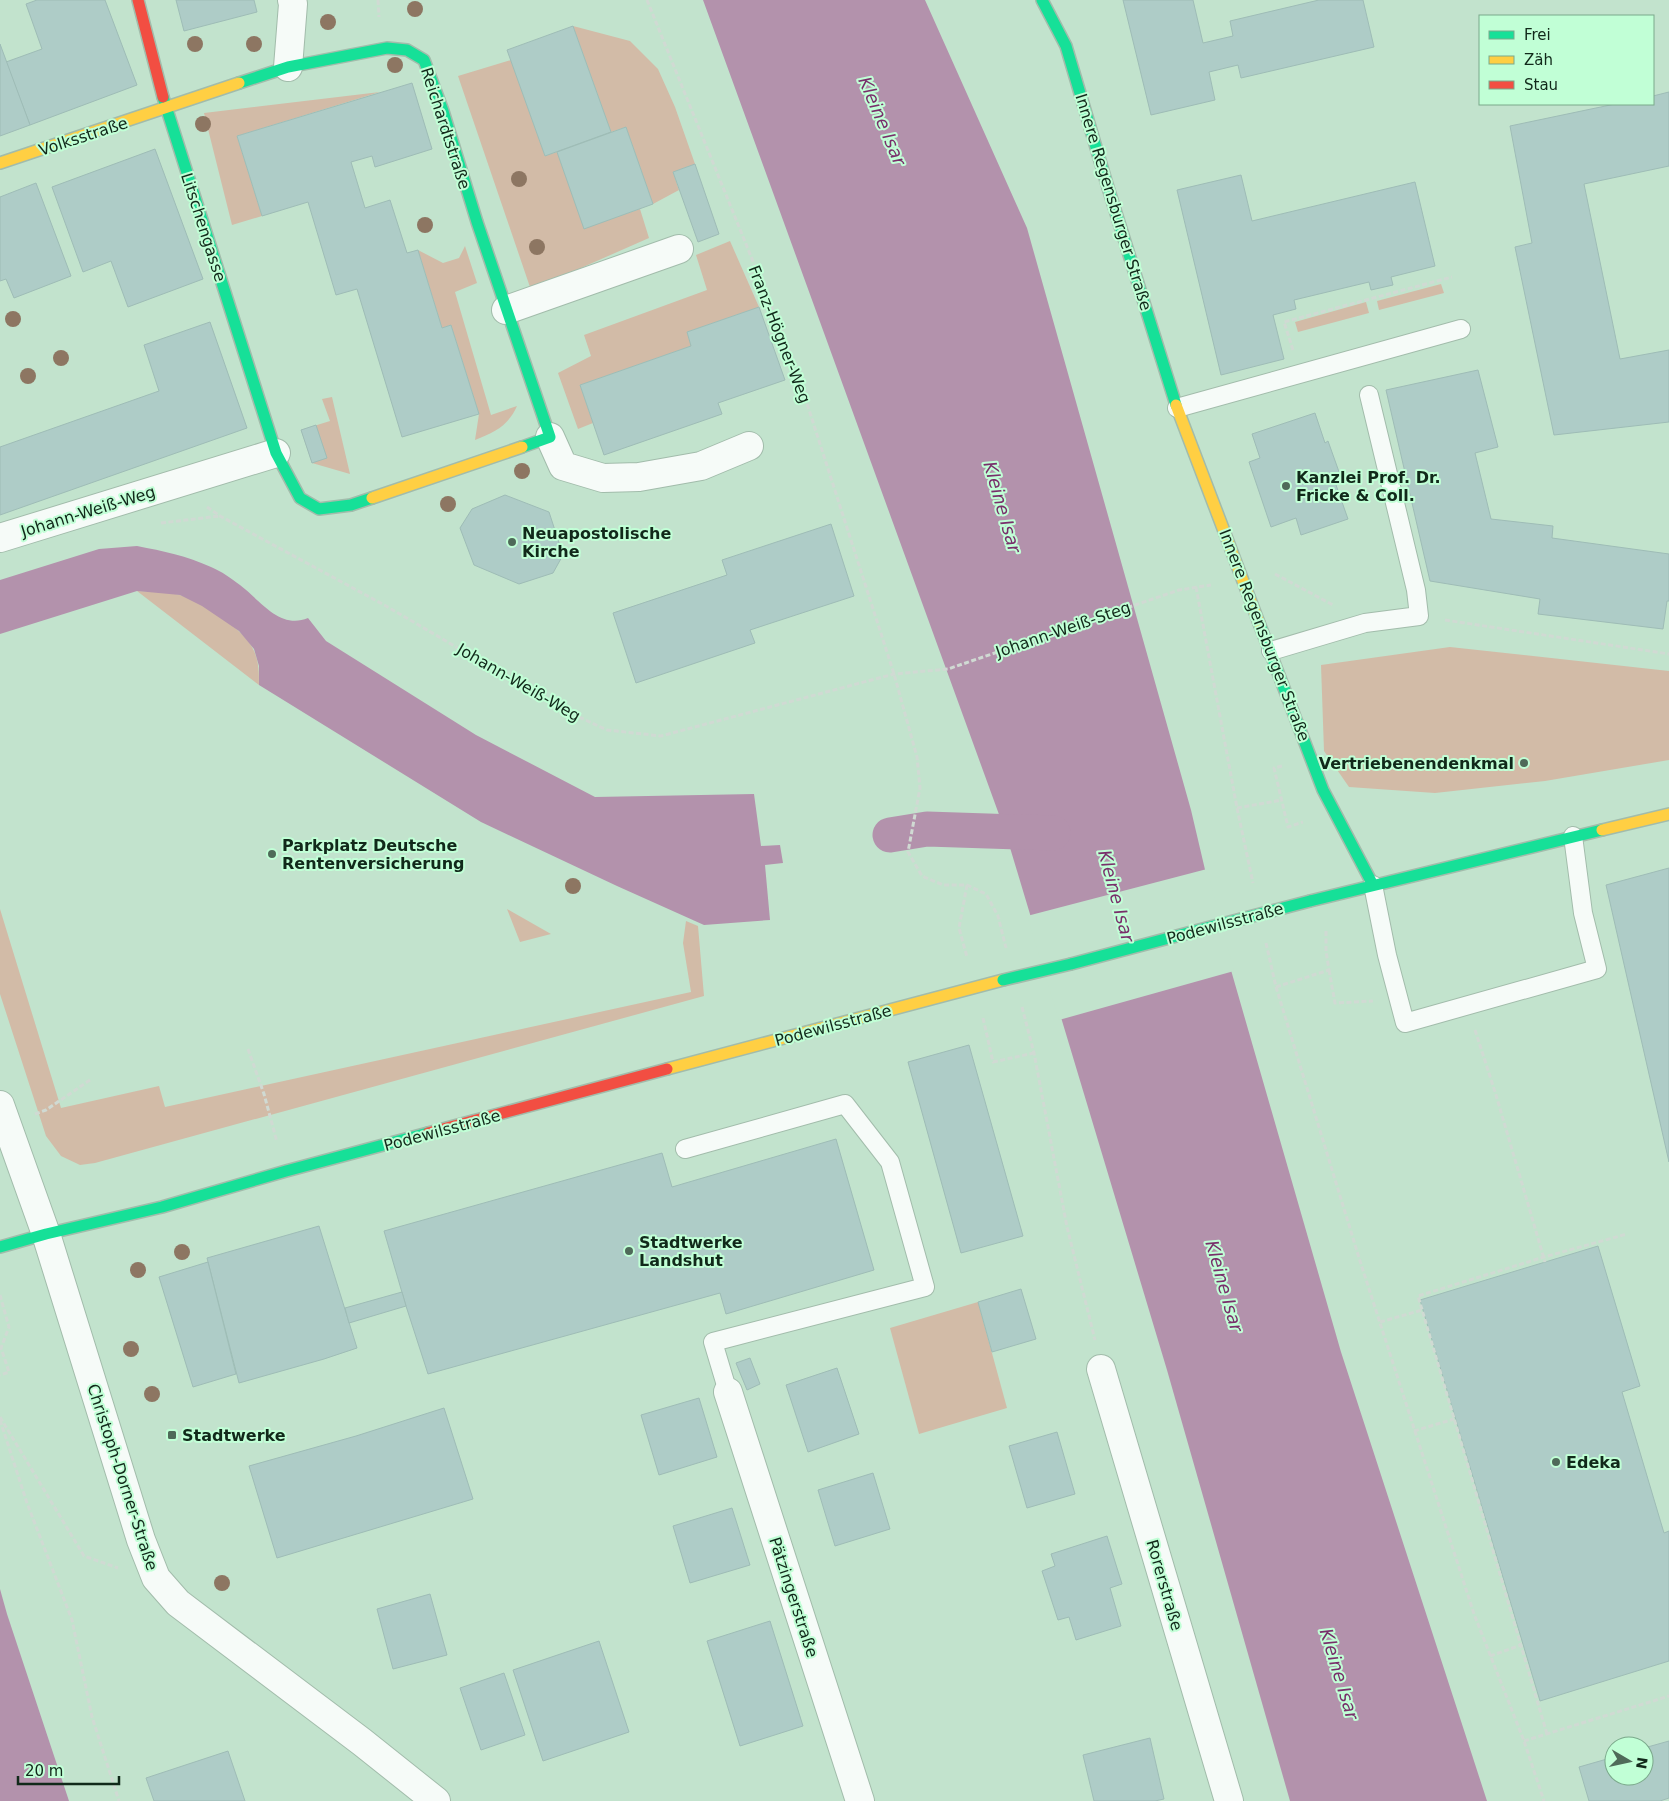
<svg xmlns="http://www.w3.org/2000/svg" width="1669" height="1801" font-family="'DejaVu Sans',sans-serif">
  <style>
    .green { fill: #d2bba7 }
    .water { fill: #b392ac }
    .pier { fill: #c2e3cd }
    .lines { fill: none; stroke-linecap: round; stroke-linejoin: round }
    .canal { stroke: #b392ac; stroke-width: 35 }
    .building { fill: #aeccc7; stroke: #9ebcb6 }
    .lane-casing { stroke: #a2bcab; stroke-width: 20 }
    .street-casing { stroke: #a2bcab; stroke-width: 30 }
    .fast-casing { stroke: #a2bcab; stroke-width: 14 }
    .slow-casing { stroke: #a2bcab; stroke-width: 14 }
    .jam-casing { stroke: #a2bcab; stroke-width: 14 }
    .path { stroke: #d0dad3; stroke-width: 3; stroke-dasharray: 5 2.5; stroke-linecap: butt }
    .lane { stroke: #f6fbf8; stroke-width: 18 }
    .street { stroke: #f6fbf8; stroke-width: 28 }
    .fast { stroke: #16e098; stroke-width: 11 }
    .slow { stroke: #ffcf43; stroke-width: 11 }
    .jam { stroke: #f24e42; stroke-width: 11 }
    .fast-bridge-casing { stroke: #a2bcab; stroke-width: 14; stroke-linecap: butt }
    .fast-bridge { stroke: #16e098; stroke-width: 11 }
    .tree { fill: #8d7662 }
    .poi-dot { fill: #4f6a59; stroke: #c1ffd6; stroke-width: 2 }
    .labels { text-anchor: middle; stroke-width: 4; stroke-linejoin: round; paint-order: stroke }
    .street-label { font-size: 16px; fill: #11291a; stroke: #c1ffd6 }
    .poi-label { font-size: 16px; font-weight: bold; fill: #11291a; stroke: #c1ffd6; text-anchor: start }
    .water-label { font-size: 18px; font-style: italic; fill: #782e6a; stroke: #c1ffd6 }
  </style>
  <rect width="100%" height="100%" fill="#c2e3cd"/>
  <g class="green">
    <polygon points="573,26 630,41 658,69 675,107 695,164 673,172 679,190 653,204 626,127 611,132"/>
    <polygon points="511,60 545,156 557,152 584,228 640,209 649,238 531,290 458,76"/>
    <polygon points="380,92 237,136 262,216 232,225 204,113"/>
    <polygon points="730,241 759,307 687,332 691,346 580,385 593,423 578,429 558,373 591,356 584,335 707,290 696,255"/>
    <path d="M465,246L477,283L455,292L491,415L517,406C508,426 495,432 475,440L479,414L451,325L442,328L418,250L443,263L459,258Z"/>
    <polygon points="1441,284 1444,293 1379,310 1377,301"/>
    <polygon points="1366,302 1369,313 1298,332 1295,322"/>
    <polygon points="332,397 350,474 312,463 301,430 330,421 322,399"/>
    <path d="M137,591C151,592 167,591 180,595C202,602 245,629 254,651C259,662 259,673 259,685Z"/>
    <polygon points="1450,647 1669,671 1669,760 1545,781 1435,793 1349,787 1324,751 1321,665"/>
    <polygon points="0,909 61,1108 159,1086 165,1107 691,992 683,943 686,921 698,926 704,996 95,1163 80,1165 61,1156 46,1136 0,994"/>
    <polygon points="507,909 551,934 520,942"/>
    <polygon points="978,1302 1007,1408 919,1434 890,1328"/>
  </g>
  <g class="water">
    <polygon points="703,0 925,0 1027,228 1191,810 1218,925 1341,1352 1487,1801 1290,1801 1167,1370 1005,831"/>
    <path d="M137,546C163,551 187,556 211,567C221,571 232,579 240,585C260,600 280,630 308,618L326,641L476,735L595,797L754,794L761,846L780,845L783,863L765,865L770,920L704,925L617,886L481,822L259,685V666L254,649L239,631L202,606L180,595L137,591L0,634V580L99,549Z"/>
    <polygon points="0,1589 7,1614 69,1801 0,1801"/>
  </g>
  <polygon class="pier" points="1207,869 1234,971 1059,1020 1027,916"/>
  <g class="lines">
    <polyline class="canal" points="890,835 927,829 1053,833"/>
  </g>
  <g class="building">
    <polygon points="37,0 105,0 137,85 30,125 6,62 42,49 26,4"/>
    <polygon points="176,0 254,0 257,12 184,31"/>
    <polygon points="1123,0 1193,0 1203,43 1233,36 1230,21 1319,0 1363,0 1374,47 1241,78 1238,65 1209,72 1215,100 1151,115"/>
    <polygon points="573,26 611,132 545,156 507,50"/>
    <polygon points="0,44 30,125 0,136"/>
    <polygon points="412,83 432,149 375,167 372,156 351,162 365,208 390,200 407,253 418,250 442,328 451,325 479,414 402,437 357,289 336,295 308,202 262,216 237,136"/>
    <polygon points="1669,92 1669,166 1584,184 1620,359 1669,350 1669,422 1554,435 1515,247 1532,243 1510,126 1615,104 1653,104 1653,96"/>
    <polygon points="626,127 653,204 584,229 557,152"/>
    <polygon points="155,149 203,279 128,307 111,261 83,272 52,187"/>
    <polygon points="695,164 719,234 698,242 673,172"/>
    <polygon points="1241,175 1252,221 1415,182 1435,266 1391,277 1393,285 1371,290 1369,282 1294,300 1296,309 1273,315 1284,359 1221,375 1177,190"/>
    <polygon points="36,183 71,276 14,298 6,279 0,281 0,197"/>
    <polygon points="759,307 785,380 718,403 722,414 604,455 580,385 691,346 687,332"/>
    <polygon points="210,322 247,428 0,515 0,447 159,391 144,345"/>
    <polygon points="1478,370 1498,447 1475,453 1491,519 1553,526 1552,538 1669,554 1669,601 1667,601 1663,629 1538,614 1540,599 1430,581 1386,390"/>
    <polygon points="1315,413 1325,443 1328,441 1343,483 1336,485 1348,519 1301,535 1296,518 1271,527 1249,462 1260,458 1252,434"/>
    <polygon points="316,425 327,458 312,463 301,430"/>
    <polygon points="505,495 549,512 563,555 553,573 519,584 474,565 460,528 472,509"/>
    <polygon points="831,524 854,596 750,630 755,643 636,683 613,613 727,575 722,560"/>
    <polygon points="1669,868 1669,1162 1606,885"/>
    <polygon points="969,1045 1023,1236 961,1253 908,1062"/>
    <polygon points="836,1139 874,1270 726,1314 720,1293 428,1374 406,1306 384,1231 662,1153 672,1187"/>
    <polygon points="319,1226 357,1348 324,1359 239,1383 207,1258"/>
    <polygon points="1598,1246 1640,1386 1622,1392 1664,1533 1669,1531 1669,1661 1540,1701 1420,1300"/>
    <polygon points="208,1262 236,1374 193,1387 159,1277"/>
    <polygon points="1021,1289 1036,1339 992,1352 978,1302"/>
    <polygon points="402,1292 406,1306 349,1323 345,1308"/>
    <polygon points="750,1358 760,1384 747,1390 736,1363"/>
    <polygon points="837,1368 859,1434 808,1452 786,1385"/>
    <polygon points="699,1398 717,1457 659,1475 641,1415"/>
    <polygon points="444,1408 473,1499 277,1558 249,1466 356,1436"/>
    <polygon points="1057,1432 1075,1494 1027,1508 1009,1446"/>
    <polygon points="873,1473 890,1529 835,1546 818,1490"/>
    <polygon points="732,1508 750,1565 690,1583 673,1526"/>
    <polygon points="1107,1536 1122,1584 1110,1588 1121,1626 1076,1640 1069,1617 1058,1620 1042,1571 1055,1566 1051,1554"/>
    <polygon points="430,1594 447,1655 393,1669 377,1609"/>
    <polygon points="770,1621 803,1726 740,1746 707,1641"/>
    <polygon points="599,1641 629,1732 543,1761 513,1670"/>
    <polygon points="504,1673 525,1735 481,1750 460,1688"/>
    <polygon points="1150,1738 1164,1799 1155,1801 1094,1801 1083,1755"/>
    <polygon points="1669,1741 1669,1798 1660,1801 1589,1801 1579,1767 1614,1757 1614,1776 1644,1776 1644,1748"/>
    <polygon points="228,1751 245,1801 154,1801 146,1778"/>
  </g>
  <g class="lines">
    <g class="lane-casing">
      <g id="lane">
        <polyline points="1177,408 1461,329"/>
        <polyline points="1271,651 1365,623 1419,616 1416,590 1369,395"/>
        <polyline points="1373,885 1387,955 1405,1023 1597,969 1583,913 1573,836"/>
        <polyline points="685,1149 845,1104 890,1162 925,1287 713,1342 728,1392"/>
      </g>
    </g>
    <g class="street-casing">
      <g id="street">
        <polyline points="288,67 293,4 292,0"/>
        <polyline points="506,310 679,249"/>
        <polyline points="550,437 563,466 603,478 639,477 701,466 749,446"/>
        <polyline points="0,538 276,453"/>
        <polyline points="0,1105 46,1234 141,1540 156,1578 178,1603 362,1742 436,1801"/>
        <polyline points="1101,1369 1229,1801"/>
        <polyline points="728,1392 860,1801"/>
      </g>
    </g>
    <g class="fast-casing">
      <g id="fast">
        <polyline points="1042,0 1066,46 1106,181 1176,405"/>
        <polyline points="239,83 288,67 387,48 407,50 424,60 443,111 477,222 550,437 522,447"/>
        <polyline points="163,97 276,453 300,498 319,509 351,505 372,498"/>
        <polyline points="1259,623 1323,790 1373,885"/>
        <polyline points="1310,901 1602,830"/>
        <polyline points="1071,964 1218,925"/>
        <polyline points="0,1247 46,1234 162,1207 286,1171 428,1133"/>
      </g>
    </g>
    <g class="slow-casing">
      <g id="slow">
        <polyline points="0,163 239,83"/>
        <polyline points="1176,405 1259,623"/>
        <polyline points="372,498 522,447"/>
        <polyline points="1602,830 1669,814"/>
        <polyline points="667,1069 1003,980"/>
      </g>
    </g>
    <g class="jam-casing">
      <g id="jam">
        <polyline points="138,0 163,97"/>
        <polyline points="428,1133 667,1069"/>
      </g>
    </g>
    <g class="path">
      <polyline points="378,0 379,17"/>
      <polyline points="647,0 793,360 894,674 917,757 920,788 908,852 922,876 943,885 967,885 986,894 998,916 1006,948"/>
      <polyline points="1293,350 1284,322 1452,277"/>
      <polyline points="207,507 220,516 386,606 566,711 607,730 661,736 894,674 948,669 1179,590 1211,585"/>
      <polyline points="161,523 220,516"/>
      <polyline points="1275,574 1333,605"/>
      <polyline points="1196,587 1237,808 1253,883"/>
      <polyline points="1445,620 1669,654"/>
      <polyline points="1282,766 1274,768 1288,827 1303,822"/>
      <polyline points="1237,808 1282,800"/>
      <polyline points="967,885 959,928 967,957"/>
      <polyline points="1266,943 1276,987 1360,1261 1474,1614 1524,1741 1544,1801"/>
      <polyline points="1329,970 1335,1003 1373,1001"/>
      <polyline points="1276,987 1329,970 1326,951 1326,929"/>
      <polyline points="1022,1007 1034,1053 1067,1227 1095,1340"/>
      <polyline points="983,1018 993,1062 1034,1053"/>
      <polyline points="1475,1030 1496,1095 1545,1262"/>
      <polyline points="248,1049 264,1094 277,1142"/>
      <polyline points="35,1114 46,1110 90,1080"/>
      <polyline points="0,1295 9,1327 1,1348 9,1372 0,1375"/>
      <polyline points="1380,1322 1422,1310"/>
      <polyline points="0,1417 84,1556 118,1568"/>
      <polyline points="0,1420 27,1503 72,1620 92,1717 119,1801"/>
      <polyline points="1414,1431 1454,1419"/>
      <polyline points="1490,1656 1521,1645"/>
      <polyline points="1547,1734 1418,1296 1544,1257 1627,1234"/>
      <polyline points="1524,1741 1669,1696"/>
    </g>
    <use href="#lane" class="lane"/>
    <use href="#street" class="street"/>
    <use href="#fast" class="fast"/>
    <use href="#slow" class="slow"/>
    <use href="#jam" class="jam"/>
    <g class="fast-bridge-casing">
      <g id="fast-bridge">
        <polyline points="1218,925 1310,901"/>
        <polyline points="1003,980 1071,964"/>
      </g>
    </g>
    <use href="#fast-bridge" class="fast-bridge"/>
  </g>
  <g class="tree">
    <circle cx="415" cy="9" r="8"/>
    <circle cx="328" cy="22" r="8"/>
    <circle cx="195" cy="44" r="8"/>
    <circle cx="254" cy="44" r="8"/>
    <circle cx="395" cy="65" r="8"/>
    <circle cx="203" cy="124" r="8"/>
    <circle cx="519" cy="179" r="8"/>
    <circle cx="425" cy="225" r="8"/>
    <circle cx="537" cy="247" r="8"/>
    <circle cx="13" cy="319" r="8"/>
    <circle cx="61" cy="358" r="8"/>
    <circle cx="28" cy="376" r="8"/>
    <circle cx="522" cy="471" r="8"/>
    <circle cx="448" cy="504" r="8"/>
    <circle cx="573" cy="886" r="8"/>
    <circle cx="182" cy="1252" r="8"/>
    <circle cx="138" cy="1270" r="8"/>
    <circle cx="131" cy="1349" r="8"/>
    <circle cx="152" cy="1394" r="8"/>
    <circle cx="222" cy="1583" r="8"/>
  </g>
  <g class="poi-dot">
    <circle cx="1286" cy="486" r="5"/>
    <circle cx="512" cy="542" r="5"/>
    <circle cx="1524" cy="763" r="5"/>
    <circle cx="272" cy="854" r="5"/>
    <circle cx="629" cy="1251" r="5"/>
    <rect x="167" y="1430" width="10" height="10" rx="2.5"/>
    <circle cx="1556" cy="1462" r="5"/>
  </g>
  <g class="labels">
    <g class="street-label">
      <text transform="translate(446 128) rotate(72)" y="6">Reichardtstraße</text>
      <text transform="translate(83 136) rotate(-18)" y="6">Volksstraße</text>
      <text transform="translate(1114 202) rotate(73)" y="6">Innere Regensburger Straße</text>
      <text transform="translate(204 227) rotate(72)" y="6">Litschengasse</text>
      <text transform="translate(780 334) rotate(69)" y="6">Franz-Högner-Weg</text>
      <text transform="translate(88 511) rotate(-17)" y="6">Johann-Weiß-Weg</text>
      <text transform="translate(1063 629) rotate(-19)" y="6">Johann-Weiß-Steg</text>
      <text transform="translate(1265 635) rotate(69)" y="6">Innere Regensburger Straße</text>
      <text transform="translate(519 682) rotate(30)" y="6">Johann-Weiß-Weg</text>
      <text transform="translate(1225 923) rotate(-15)" y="6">Podewilsstraße</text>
      <text transform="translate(833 1025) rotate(-15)" y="6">Podewilsstraße</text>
      <text transform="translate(442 1130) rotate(-15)" y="6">Podewilsstraße</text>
      <text transform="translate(123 1477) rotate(72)" y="6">Christoph-Dorner-Straße</text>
      <text transform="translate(1165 1585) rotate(74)" y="6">Rorerstraße</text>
      <text transform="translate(794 1597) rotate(72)" y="6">Pätzingerstraße</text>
    </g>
    <g class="poi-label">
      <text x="1296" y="483">Kanzlei Prof. Dr.<tspan x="1296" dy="18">Fricke &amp; Coll.</tspan></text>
      <text x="522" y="539">Neuapostolische<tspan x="522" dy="18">Kirche</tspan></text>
      <text x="1514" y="769" text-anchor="end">Vertriebenendenkmal</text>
      <text x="282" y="851">Parkplatz Deutsche<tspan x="282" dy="18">Rentenversicherung</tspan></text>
      <text x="639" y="1248">Stadtwerke<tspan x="639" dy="18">Landshut</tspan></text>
      <text x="182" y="1441">Stadtwerke</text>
      <text x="1566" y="1468">Edeka</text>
    </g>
    <g class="water-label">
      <text transform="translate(882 121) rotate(67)" y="6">Kleine Isar</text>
      <text transform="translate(1002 507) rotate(74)" y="6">Kleine Isar</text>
      <text transform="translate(1116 896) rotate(75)" y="6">Kleine Isar</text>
      <text transform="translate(1224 1286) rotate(74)" y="6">Kleine Isar</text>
      <text transform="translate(1339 1674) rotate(73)" y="6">Kleine Isar</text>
    </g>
  </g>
  <rect x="1479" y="15" width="175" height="90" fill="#c1ffd6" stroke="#7ba98b"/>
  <rect x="1489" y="31" width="25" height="8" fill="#16e098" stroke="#7ba98b"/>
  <text x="1524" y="40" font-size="15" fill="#11291a">Frei</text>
  <rect x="1489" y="56" width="25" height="8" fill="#ffcf43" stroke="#7ba98b"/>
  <text x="1524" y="65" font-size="15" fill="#11291a">Zäh</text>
  <rect x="1489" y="81" width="25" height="8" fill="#f24e42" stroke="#7ba98b"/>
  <text x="1524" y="90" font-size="15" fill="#11291a">Stau</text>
  <g transform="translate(1629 1761) rotate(99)"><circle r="24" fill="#c1ffd6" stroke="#7ba98b"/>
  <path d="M0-4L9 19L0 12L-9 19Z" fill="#4f6a59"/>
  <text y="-8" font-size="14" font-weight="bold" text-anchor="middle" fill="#11291a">N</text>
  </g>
  <path d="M18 1776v8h101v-8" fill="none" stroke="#11291a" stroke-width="2.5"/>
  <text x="25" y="1776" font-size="15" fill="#11291a" stroke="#c1ffd6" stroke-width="4" paint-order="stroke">20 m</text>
</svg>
